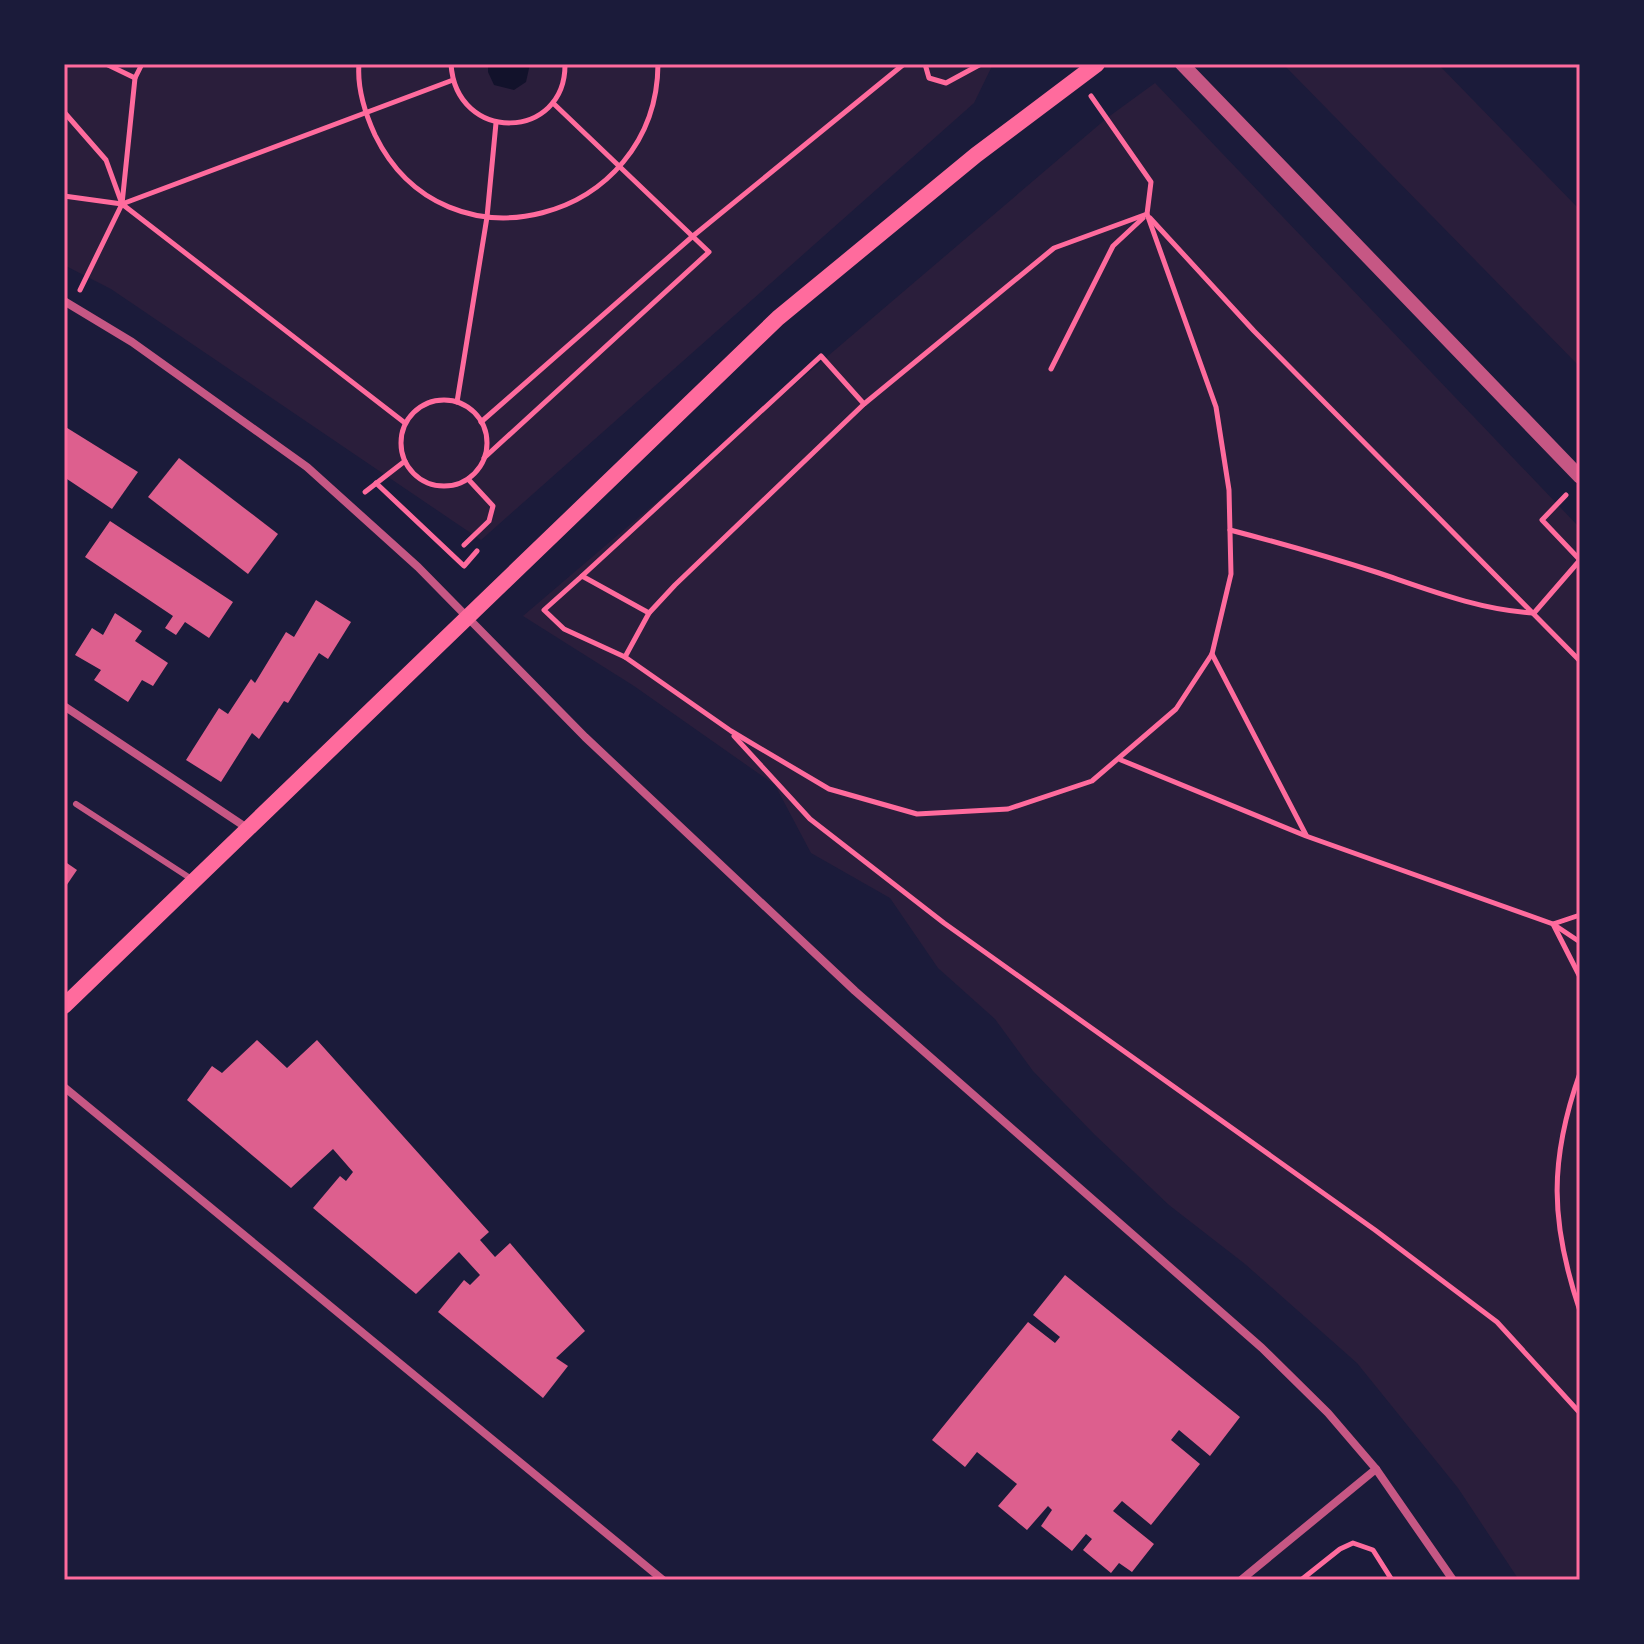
<svg xmlns="http://www.w3.org/2000/svg" width="1644" height="1644" font-family="Bitter,serif">
  <style>
    .green { fill: #2a1e3b }
    .water { fill: #12122b }
    .building { fill: #dd5f8e }
    .lines { fill: none; stroke-linecap: round; stroke-linejoin: round }
    .path { stroke: #ff6b9d; stroke-width: 5 }
    .service { stroke: #c65784; stroke-width: 6 }
    .minor { stroke: #c65784; stroke-width: 8 }
    .tertiary { stroke: #c65784; stroke-width: 14 }
    .secondary { stroke: #ff6b9d; stroke-width: 16 }
    .neatline { fill: none; stroke: #ff6b9d; stroke-width: 3 }
  </style>
  <rect width="100%" height="100%" fill="#1b1b3a"/>
  <g class="green">
    <polygon points="64,64 993,64 974,103 481,540 111,289 64,265"/>
    <polygon points="1283,64 1438,64 1580,210 1580,367"/>
    <polygon points="1155,83 1580,528 1580,1580 1519,1580 1458,1488 1357,1363 1245,1264 1169,1205 1094,1134 1033,1071 995,1019 938,968 890,898 811,853 775,785 634,686 523,616 1107,118"/>
  </g>
  <polygon class="water" points="530,64 526,82 514,90 494,85 488,72 488,64"/>
  <g class="building">
    <polygon points="64,426 138,472 112,509 64,477"/>
    <polygon points="179,458 278,534 248,574 148,497"/>
    <polygon points="110,521 233,602 209,638 185,622 176,635 165,628 173,616 85,557"/>
    <polygon points="316,600 351,622 328,659 319,653 288,703 284,701 259,739 252,733 221,782 186,760 219,708 228,714 251,679 255,683 286,632 294,637"/>
    <polygon points="115,613 142,631 135,641 168,663 153,686 142,680 128,702 94,680 101,670 75,655 92,628 103,635"/>
    <polygon points="64,861 77,870 64,889"/>
    <polygon points="257,1040 287,1068 317,1040 489,1232 480,1240 495,1257 510,1243 585,1331 556,1358 568,1366 543,1398 438,1312 464,1280 470,1285 480,1275 459,1252 416,1294 313,1208 340,1176 346,1181 353,1172 333,1149 291,1188 187,1100 212,1066 222,1073"/>
    <polygon points="1065,1275 1240,1417 1210,1456 1179,1430 1171,1440 1200,1464 1151,1525 1122,1501 1113,1511 1154,1544 1132,1572 1119,1563 1111,1573 1083,1550 1092,1539 1086,1534 1072,1551 1041,1526 1052,1510 1048,1506 1027,1530 998,1506 1017,1484 977,1452 965,1467 932,1440 1028,1322 1055,1343 1060,1337 1033,1315"/>
  </g>
  <g class="lines">
    <g class="path">
      <polyline points="106,64 135,78"/>
      <path d="M359,64C357,88 365,113 375,135C445,279 657,222 658,64"/>
      <path d="M451,64C456,144 566,141 565,64"/>
      <polyline points="925,64 929,78 946,83 981,64"/>
      <polyline points="64,112 106,160 122,204 80,290"/>
      <polyline points="64,196 122,204 135,78 142,64"/>
      <polyline points="1150,218 1254,331 1580,661"/>
      <polyline points="1051,369 1113,246 1143,218"/>
      <circle cx="444" cy="443" r="43"/>
      <polyline points="457,402 487,217 496,123"/>
      <polyline points="481,422 693,236 904,64"/>
      <polyline points="405,423 122,204 453,80"/>
      <polyline points="484,458 709,252 553,103"/>
      <polyline points="376,483 464,566 477,551"/>
      <polyline points="365,492 405,461"/>
      <polyline points="1566,495 1542,520 1580,560"/>
      <path d="M1230,530C1280,543 1329,557 1379,573C1429,590 1480,610 1534,613L1580,560"/>
      <polyline points="464,545 489,521 493,506 468,479"/>
      <polyline points="582,576 821,356 864,404"/>
      <polyline points="649,613 582,576 544,610 564,629 625,657 731,731 829,789 917,814 1008,809 1092,781 1176,709 1212,654 1231,574 1229,490 1216,407 1147,214 1151,182 1091,96"/>
      <polyline points="1212,654 1306,835"/>
      <polyline points="625,657 649,613 675,585 864,404 1054,248 1147,214"/>
      <polyline points="734,736 810,819 944,923 1375,1230 1497,1322 1580,1413"/>
      <polyline points="1121,760 1306,836 1553,924 1580,942"/>
      <polyline points="1580,915 1553,924 1580,977"/>
      <path d="M1580,1073C1549,1160 1550,1222 1580,1311"/>
      <polyline points="1301,1580 1340,1549 1353,1543 1373,1550 1392,1580"/>
    </g>
    <polyline class="service" points="76,804 193,880"/>
    <g class="minor">
      <polyline points="64,301 132,342 307,467 418,567 585,737 855,991 1262,1348 1328,1413 1376,1469 1453,1580"/>
      <polyline points="64,706 247,828"/>
      <polyline points="64,1087 663,1580"/>
      <polyline points="1241,1580 1376,1469"/>
    </g>
    <polyline class="tertiary" points="1182,64 1580,477"/>
    <polyline class="secondary" points="64,1006 778,318 976,155 1097,64"/>
  </g>
  <rect width="1644" height="1644" fill="none" stroke="#1b1b3a" stroke-width="132"/>
  <rect x="66" y="66" width="1512" height="1512" class="neatline"/>
</svg>
